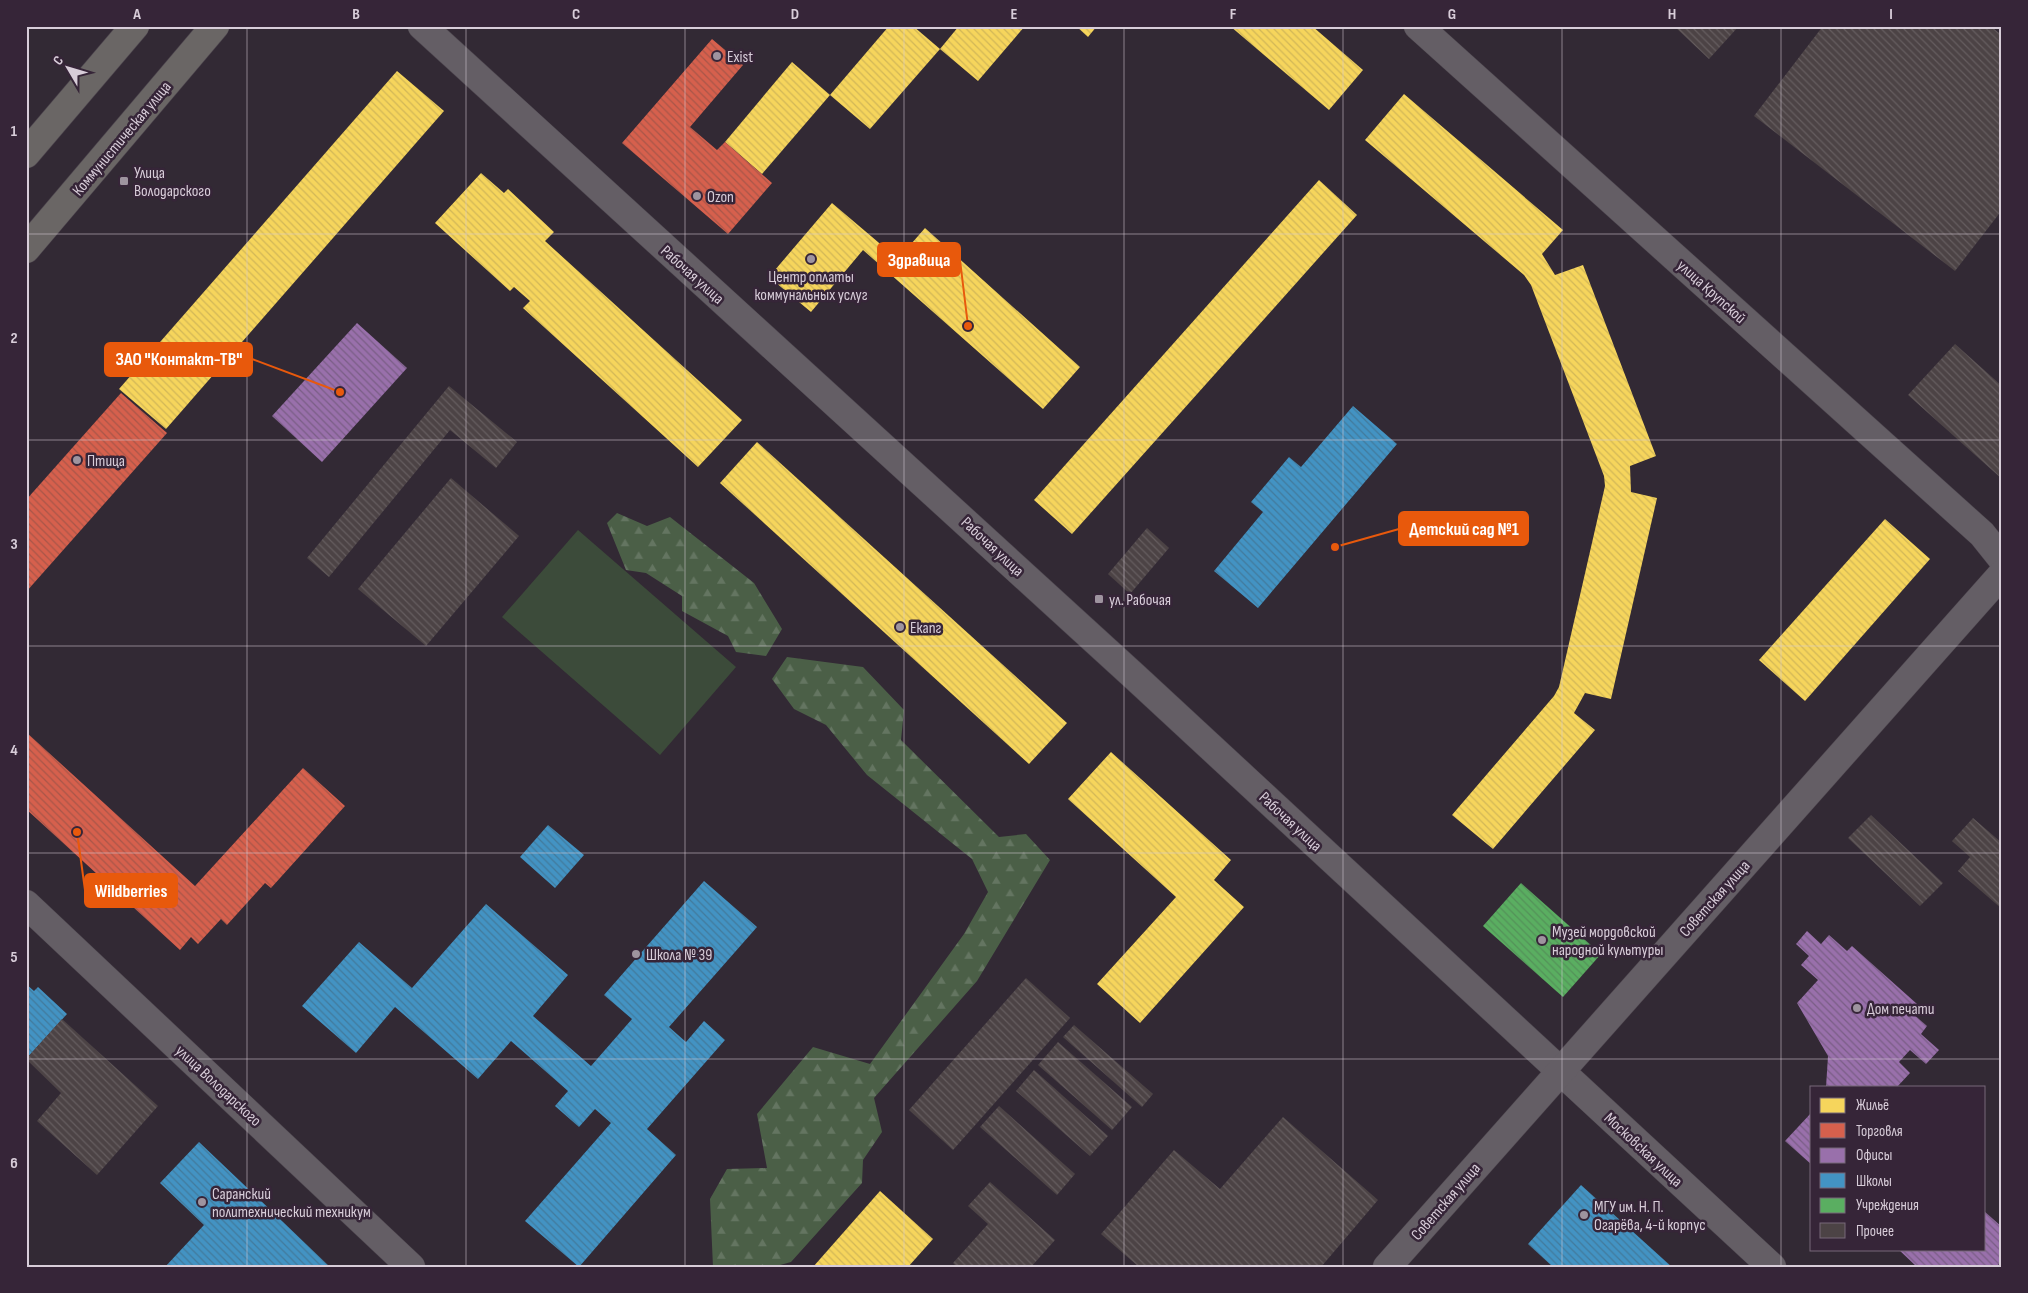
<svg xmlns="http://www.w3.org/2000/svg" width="2028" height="1293" font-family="'Sofia Sans Condensed',sans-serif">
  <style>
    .forest { fill: url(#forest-firs) }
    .pitch { fill: #3c4b3a }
    .homes { fill: url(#homes-back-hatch) }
    .shops { fill: url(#shops-back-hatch) }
    .offices { fill: url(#offices-back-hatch) }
    .schools { fill: url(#schools-back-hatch) }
    .public { fill: url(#public-back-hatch) }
    .building { fill: url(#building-back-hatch) }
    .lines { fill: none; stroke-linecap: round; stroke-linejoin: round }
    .minor-casing { stroke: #4c444d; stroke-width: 29 }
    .major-casing { stroke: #4c444d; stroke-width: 29 }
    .minor { stroke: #645e65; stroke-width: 28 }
    .major { stroke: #6a6665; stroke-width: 28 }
    .grid { fill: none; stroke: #d8cdd9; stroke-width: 1; stroke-opacity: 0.55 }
    .poi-dot { fill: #9e949f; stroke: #362538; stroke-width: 2 }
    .labels { text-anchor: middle; stroke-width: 5; stroke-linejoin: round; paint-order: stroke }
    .poi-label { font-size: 16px; fill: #d8cdd9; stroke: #362538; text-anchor: start }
    .street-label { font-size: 16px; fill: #d8cdd9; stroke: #362538 }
    .leader { fill: none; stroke: #e8590c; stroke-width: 2 }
    .callout-dot { fill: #e8590c; stroke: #362538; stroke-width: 2 }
    .callout { fill: #e8590c; stroke: #e8590c; stroke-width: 2 }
    .callout-label { font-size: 18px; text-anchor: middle; font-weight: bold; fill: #fff }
    .neatline { fill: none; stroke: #d8cdd9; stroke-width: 2 }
    .grid-label { font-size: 16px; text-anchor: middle; font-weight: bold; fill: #d8cdd9 }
  </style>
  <defs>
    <pattern id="forest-firs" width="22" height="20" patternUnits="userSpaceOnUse" patternTransform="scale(1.25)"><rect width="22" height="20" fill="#4b5f47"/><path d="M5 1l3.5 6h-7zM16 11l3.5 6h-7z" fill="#647561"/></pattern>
    <pattern id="homes-back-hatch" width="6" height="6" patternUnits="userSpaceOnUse" patternTransform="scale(1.25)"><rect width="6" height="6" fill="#f6d55c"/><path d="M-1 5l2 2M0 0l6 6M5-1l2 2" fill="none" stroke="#d2b757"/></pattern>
    <pattern id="shops-back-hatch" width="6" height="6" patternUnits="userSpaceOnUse" patternTransform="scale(1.25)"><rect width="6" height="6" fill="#d6604d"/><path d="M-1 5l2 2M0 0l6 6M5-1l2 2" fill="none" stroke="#a95649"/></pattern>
    <pattern id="offices-back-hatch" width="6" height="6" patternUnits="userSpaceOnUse" patternTransform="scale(1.25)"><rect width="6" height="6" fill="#9970ab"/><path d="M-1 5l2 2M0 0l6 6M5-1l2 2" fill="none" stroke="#7a5e86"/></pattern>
    <pattern id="schools-back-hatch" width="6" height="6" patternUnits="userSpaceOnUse" patternTransform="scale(1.25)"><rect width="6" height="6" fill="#4393c3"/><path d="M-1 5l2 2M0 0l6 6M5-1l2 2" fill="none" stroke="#427a9c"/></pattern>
    <pattern id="public-back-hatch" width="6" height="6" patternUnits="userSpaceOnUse" patternTransform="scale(1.25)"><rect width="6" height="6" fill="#5aae61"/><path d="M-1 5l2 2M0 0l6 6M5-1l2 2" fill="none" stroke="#549259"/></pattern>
    <pattern id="building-back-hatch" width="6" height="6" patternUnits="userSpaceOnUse" patternTransform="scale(1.25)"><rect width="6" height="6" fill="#4c4345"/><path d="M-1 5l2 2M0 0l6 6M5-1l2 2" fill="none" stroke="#655d5f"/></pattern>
  </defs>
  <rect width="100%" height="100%" fill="#322934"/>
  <g class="forest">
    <polygon points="617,513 647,526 670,517 754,583 782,629 766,656 736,652 728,636 682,611 682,596 646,573 626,570 607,523"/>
    <polygon points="787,657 863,667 904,710 901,740 999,837 1026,834 1050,860 977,981 874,1098 882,1132 863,1160 862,1183 791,1262 773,1267 713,1267 710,1199 727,1169 767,1168 757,1114 813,1047 870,1064 964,934 988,892 972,859 867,775 826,725 794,709 772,679"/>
  </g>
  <polygon class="pitch" points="578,530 736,667 660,755 502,617"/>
  <g class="homes">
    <polygon points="889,26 913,26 940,49 870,129 830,95"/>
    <polygon points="959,26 1025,26 978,81 940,49"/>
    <polygon points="1076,26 1097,26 1088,37"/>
    <polygon points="1230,26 1312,26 1363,70 1329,110"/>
    <polygon points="792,62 830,95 762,174 725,142"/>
    <polygon points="397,71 444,111 166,429 119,389"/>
    <polygon points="1404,94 1563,230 1542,254 1555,275 1583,265 1656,456 1630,466 1631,492 1657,498 1611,699 1585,693 1574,713 1595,730 1493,849 1452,815 1554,696 1559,687 1605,486 1604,476 1531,285 1524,275 1365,140"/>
    <polygon points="481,173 504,193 508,189 554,232 545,241 742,420 698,467 523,308 530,301 514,287 510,291 435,223"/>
    <polygon points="1319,180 1357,215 1072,534 1034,500"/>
    <polygon points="832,203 898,259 925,228 1080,367 1043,409 863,250 811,312 769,277"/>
    <polygon points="757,442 1067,723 1029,764 720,483"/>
    <polygon points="1885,519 1930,559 1805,701 1759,660"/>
    <polygon points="1111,752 1231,860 1214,880 1244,907 1140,1023 1097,984 1176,897 1068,799"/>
    <polygon points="880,1191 933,1239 908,1267 813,1267"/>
  </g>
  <g class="shops">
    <polygon points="712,39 743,65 690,127 717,150 725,142 772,183 728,234 622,143"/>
    <polygon points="121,393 167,433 26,592 26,500"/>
    <polygon points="26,732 195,886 303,768 345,806 271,888 265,883 227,925 221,919 198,944 191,937 180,950 26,809"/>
  </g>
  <g class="offices">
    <polygon points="357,323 407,368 322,462 272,416"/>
    <polygon points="1807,931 1821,944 1829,935 1847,951 1852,946 1917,1004 1911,1012 1927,1026 1921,1034 1939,1050 1926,1064 1910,1050 1899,1062 1910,1073 1897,1087 1826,1087 1828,1056 1797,1003 1818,980 1801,965 1809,956 1796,944"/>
    <polygon points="1812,1112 1812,1165 1785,1141"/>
    <polygon points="1984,1211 2002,1227 2002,1261 1996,1267 1917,1267 1898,1249 1984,1249"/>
  </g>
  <g class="schools">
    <polygon points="1353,406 1397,444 1258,608 1214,571 1263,512 1251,502 1289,457 1301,467"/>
    <polygon points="548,825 584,855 555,888 520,857"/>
    <polygon points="704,881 757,927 669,1027 686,1042 704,1021 725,1040 647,1129 676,1155 579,1267 525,1221 611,1123 595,1109 579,1127 555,1106 568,1091 511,1041 478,1079 395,1007 356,1053 302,1006 359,942 412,988 486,904 568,975 533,1016 591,1066 632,1019 604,995"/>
    <polygon points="26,984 34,991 38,987 67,1014 26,1059"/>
    <polygon points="199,1142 282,1221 330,1267 165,1267 204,1225 160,1183"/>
    <polygon points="1581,1185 1672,1267 1553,1267 1528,1244"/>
  </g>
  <polygon class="public" points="1521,883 1601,954 1563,997 1483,926"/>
  <g class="building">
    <polygon points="1674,26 1739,26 1709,59"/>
    <polygon points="1823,26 1990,26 2002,35 2002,210 1955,271 1754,116"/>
    <polygon points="1955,344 2002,386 2002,479 1908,395"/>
    <polygon points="449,386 517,442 496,468 450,430 329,577 307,558"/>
    <polygon points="451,478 519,536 426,646 358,589"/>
    <polygon points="1147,528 1169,548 1130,594 1108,574"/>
    <polygon points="1871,815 1943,883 1920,906 1848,838"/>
    <polygon points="1973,818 2002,843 2002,909 1958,871 1970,857 1952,841"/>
    <polygon points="1026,978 1070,1018 953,1150 909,1110"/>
    <polygon points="62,1019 158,1106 97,1175 37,1121 61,1093 26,1059"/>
    <polygon points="1074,1025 1153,1094 1142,1107 1063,1037"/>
    <polygon points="1058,1042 1132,1107 1112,1130 1038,1065"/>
    <polygon points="1034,1070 1108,1136 1090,1156 1016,1091"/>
    <polygon points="999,1106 1075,1174 1057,1195 980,1127"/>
    <polygon points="1283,1117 1378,1200 1321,1267 1139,1267 1101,1234 1174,1150 1220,1189"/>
    <polygon points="990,1182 1055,1240 1031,1267 957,1267 953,1263 988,1224 968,1206"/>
  </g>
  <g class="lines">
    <g class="minor-casing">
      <g id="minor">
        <polyline points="422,26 1135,677 1772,1267"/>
        <polyline points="1418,26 1982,534 2002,559"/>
        <polyline points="26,904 411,1267"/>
        <polyline points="1387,1267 2002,574"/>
      </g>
    </g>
    <g class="major-casing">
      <g id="major">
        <polyline points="26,154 135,26"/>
        <polyline points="26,249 215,26"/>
      </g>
    </g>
    <use href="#minor" class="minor"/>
    <use href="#major" class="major"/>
  </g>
  <path class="grid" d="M247,26V1267M466,26V1267M685,26V1267M904,26V1267M1124,26V1267M1343,26V1267M1562,26V1267M1781,26V1267M26,234H2002M26,440H2002M26,646H2002M26,853H2002M26,1059H2002"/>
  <g class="poi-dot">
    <circle cx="717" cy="56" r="5"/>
    <rect x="119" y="176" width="10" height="10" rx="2.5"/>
    <circle cx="697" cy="196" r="5"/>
    <circle cx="811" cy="259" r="5"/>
    <circle cx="77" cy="460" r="5"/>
    <rect x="1094" y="594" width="10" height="10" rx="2.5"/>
    <circle cx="900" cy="627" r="5"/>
    <circle cx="1542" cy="940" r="5"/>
    <circle cx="636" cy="954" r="5"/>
    <circle cx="1857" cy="1008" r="5"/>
    <circle cx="202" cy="1202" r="5"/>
    <circle cx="1584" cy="1215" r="5"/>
  </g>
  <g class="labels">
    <g class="poi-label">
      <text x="727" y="62">Exist</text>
      <text x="134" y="178">Улица<tspan x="134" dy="18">Володарского</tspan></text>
      <text x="707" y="202">Ozon</text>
      <text x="811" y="282" text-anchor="middle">Центр оплаты<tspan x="811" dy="18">коммунальных услуг</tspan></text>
      <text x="87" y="466">Птица</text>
      <text x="1109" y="605">ул. Рабочая</text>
      <text x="910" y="633">Екапг</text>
      <text x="1552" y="937">Музей мордовской<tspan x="1552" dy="18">народной культуры</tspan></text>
      <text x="646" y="960">Школа № 39</text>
      <text x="1867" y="1014">Дом печати</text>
      <text x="212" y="1199">Саранский<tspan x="212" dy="18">политехнический техникум</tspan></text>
      <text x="1594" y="1212">МГУ им. Н. П.<tspan x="1594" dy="18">Огарёва, 4-й корпус</tspan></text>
    </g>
    <g class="street-label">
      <text transform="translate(121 138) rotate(-50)" y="6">Коммунистическая улица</text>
      <text transform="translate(693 274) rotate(42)" y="6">Рабочая улица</text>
      <text transform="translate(1712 291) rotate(42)" y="6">улица Крупской</text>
      <text transform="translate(993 546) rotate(43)" y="6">Рабочая улица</text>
      <text transform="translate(1291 821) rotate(43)" y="6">Рабочая улица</text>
      <text transform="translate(1714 898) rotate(-48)" y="6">Советская улица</text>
      <text transform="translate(219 1085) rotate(43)" y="6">улица Володарского</text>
      <text transform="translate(1644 1149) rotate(43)" y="6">Московская улица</text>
      <text transform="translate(1445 1201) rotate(-49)" y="6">Советская улица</text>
    </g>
  </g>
  <path class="leader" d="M968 326L960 260M340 392L252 359M1335 547L1399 529M77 832L85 890"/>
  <g class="callout-dot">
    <circle cx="968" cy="326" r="5"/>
    <circle cx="340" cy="392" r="5"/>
    <circle cx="1335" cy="547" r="5"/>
    <circle cx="77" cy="832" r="5"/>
  </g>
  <g class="callout">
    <rect x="878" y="243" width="82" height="33" rx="5"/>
    <rect x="105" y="343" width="147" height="33" rx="5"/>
    <rect x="1399" y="512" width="129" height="33" rx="5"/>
    <rect x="85" y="874" width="92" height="33" rx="5"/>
  </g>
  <g class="callout-label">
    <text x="919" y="266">Здравица</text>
    <text x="179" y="365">ЗАО "Контакт-ТВ"</text>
    <text x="1464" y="535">Детский сад №1</text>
    <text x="131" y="897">Wildberries</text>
  </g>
  <rect width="2028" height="1293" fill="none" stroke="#362538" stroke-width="55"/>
  <rect x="1810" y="1086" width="175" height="165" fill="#362538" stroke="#776878"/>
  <rect x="1820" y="1098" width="25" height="15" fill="#f6d55c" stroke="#776878"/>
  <text x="1856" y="1110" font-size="15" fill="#d8cdd9">Жильё</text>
  <rect x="1820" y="1123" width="25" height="15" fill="#d6604d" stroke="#776878"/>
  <text x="1856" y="1136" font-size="15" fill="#d8cdd9">Торговля</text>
  <rect x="1820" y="1148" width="25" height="15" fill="#9970ab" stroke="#776878"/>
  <text x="1856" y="1160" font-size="15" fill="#d8cdd9">Офисы</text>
  <rect x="1820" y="1173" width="25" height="15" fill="#4393c3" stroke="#776878"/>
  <text x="1856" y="1186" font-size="15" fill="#d8cdd9">Школы</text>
  <rect x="1820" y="1198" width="25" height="15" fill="#5aae61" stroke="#776878"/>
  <text x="1856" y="1210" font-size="15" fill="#d8cdd9">Учреждения</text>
  <rect x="1820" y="1223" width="25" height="15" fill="#4c4345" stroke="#776878"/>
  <text x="1856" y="1236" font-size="15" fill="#d8cdd9">Прочее</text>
  <g transform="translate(68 68) rotate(308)" stroke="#362538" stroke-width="4" paint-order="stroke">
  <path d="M0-4L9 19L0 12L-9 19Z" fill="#d8cdd9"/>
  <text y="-8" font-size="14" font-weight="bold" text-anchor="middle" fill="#d8cdd9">С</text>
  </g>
  <rect x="28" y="28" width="1972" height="1238" class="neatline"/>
  <g class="grid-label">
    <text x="137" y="19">A</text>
    <text x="356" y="19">B</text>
    <text x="576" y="19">C</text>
    <text x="795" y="19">D</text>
    <text x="1014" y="19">E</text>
    <text x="1233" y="19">F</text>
    <text x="1452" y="19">G</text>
    <text x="1672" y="19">H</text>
    <text x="1891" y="19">I</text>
    <text x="14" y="136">1</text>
    <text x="14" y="343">2</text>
    <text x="14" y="549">3</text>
    <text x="14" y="755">4</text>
    <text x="14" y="962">5</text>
    <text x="14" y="1168">6</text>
  </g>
</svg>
